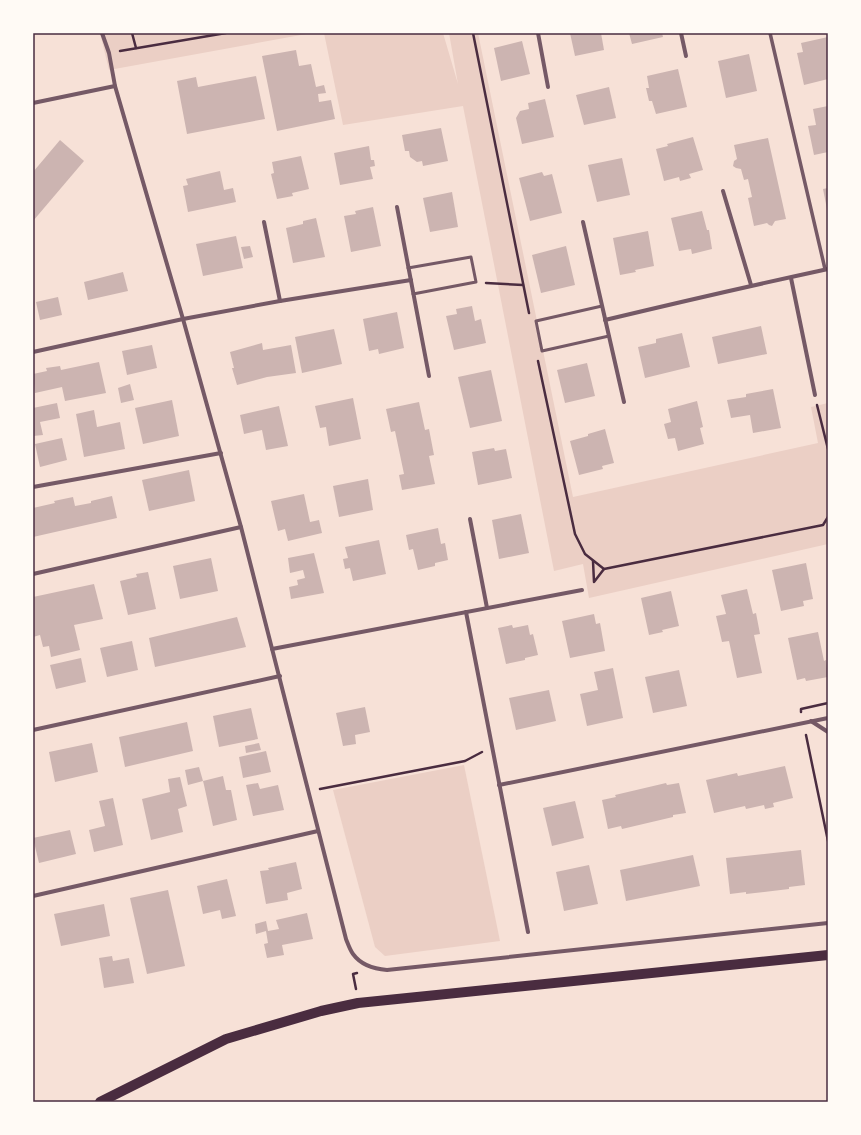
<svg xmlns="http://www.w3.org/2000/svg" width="861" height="1135" font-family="'Times New Roman',serif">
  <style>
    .green { fill: #ebcfc5 }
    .building { fill: #ccb4b1 }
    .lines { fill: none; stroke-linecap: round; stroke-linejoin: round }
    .path { stroke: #4a2c40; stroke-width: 2.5 }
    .service { stroke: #755966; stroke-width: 3 }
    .pedestrian { stroke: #755966; stroke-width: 3.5 }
    .minor { stroke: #755966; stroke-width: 4 }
    .primary { stroke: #4a2c40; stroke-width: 10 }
    .neatline { fill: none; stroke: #4a2c40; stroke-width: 1.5 }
  </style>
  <rect width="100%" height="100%" fill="#f7e1d7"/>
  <g class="green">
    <polygon points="100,33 312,33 109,70"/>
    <polygon points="324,33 443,33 458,84 449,33 478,33 573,497 818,443 811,407 828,403 828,544 589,598 583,564 554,571 463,106 343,125"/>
    <polygon points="464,765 500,941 385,956 375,947 333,790"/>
  </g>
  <g class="building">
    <polygon points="570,33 601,33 604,50 575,56"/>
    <polygon points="629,33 662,33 663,37 632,44"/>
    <polygon points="828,37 828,79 804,85 797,53 803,52 801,43"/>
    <polygon points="522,41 530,74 501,81 494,48"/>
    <polygon points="296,50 299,66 311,64 316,87 324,85 326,93 318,94 319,102 331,100 335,119 277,131 262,56"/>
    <polygon points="749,54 757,91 726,98 718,61"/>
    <polygon points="678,69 687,107 656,114 652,101 649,101 646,88 649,88 647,76"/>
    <polygon points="256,76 265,119 187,134 177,81 196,77 198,87"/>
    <polygon points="609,87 616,118 584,125 576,95"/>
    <polygon points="545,99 554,137 522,144 516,118 520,111 529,109 528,103"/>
    <polygon points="828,106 828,152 814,155 808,126 816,125 813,109"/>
    <polygon points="441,128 448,161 423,166 422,161 417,162 410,157 409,151 405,151 402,135"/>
    <polygon points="693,137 703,170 689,174 691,178 680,181 679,177 664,181 656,149 668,146 667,144"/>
    <polygon points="768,138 786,219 775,221 772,226 769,225 767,223 754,226 748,198 752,197 748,179 744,180 741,169 736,168 733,166 734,161 737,159 734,145"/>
    <polygon points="60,140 84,161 33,221 33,172"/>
    <polygon points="369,146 371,160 374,160 375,166 370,167 373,179 340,185 334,153"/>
    <polygon points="301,156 309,189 292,193 293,196 277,199 271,174 274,173 272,162"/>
    <polygon points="622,158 630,195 597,202 588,165"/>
    <polygon points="220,171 224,190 233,188 236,202 188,212 183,186 188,185 186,179"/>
    <polygon points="542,172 544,176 552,174 562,213 530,221 519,178"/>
    <polygon points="828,188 828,209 827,209 823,189"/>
    <polygon points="452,192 458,227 430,232 423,198"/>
    <polygon points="373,207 381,246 351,252 344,216 356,214 355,211"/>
    <polygon points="702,211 707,230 709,230 712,249 692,254 691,249 679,251 671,218"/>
    <polygon points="316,218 325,257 293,263 286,228 303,224 303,221"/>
    <polygon points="648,231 654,266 635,270 636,272 620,275 613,238"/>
    <polygon points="236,236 243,268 203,276 196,244"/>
    <polygon points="250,246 253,257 244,259 241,247"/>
    <polygon points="566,246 575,285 541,293 532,255"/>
    <polygon points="123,272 128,291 88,300 84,282"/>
    <polygon points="58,297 62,315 40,320 36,302"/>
    <polygon points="472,306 475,321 481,319 486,343 454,350 446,316 457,314 456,309"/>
    <polygon points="397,312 404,348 379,354 378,349 369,351 363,319"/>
    <polygon points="761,326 767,354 718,364 712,337"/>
    <polygon points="334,329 342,364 302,373 295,337"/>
    <polygon points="682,333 690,367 645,378 638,347 656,343 656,339"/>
    <polygon points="262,343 263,350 291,345 296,373 267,377 237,385 232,368 234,368 230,352"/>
    <polygon points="152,345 157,368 127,375 122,351"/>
    <polygon points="99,362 106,393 65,401 62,387 35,393 33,374 47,371 46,368 60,366 61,370"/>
    <polygon points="587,363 595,396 565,403 557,370"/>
    <polygon points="491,370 502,421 470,428 458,377"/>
    <polygon points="130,384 134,400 121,403 118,388"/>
    <polygon points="773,389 781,428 753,433 750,415 731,418 727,400 746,397 746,394"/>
    <polygon points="353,398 361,439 329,446 326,427 320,428 315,406"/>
    <polygon points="172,400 179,436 143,444 135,408"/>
    <polygon points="697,401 703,427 700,428 704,444 678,451 675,438 668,439 664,424 671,422 668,409"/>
    <polygon points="419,402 425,430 429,429 434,455 429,456 435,484 402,490 399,475 404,474 395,431 391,432 386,409"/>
    <polygon points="57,403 60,418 40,422 43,435 33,436 33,408"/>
    <polygon points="279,406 288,446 266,450 262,430 244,434 240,415"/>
    <polygon points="94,410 97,427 120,422 125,449 84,457 76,414"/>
    <polygon points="605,429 614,463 602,466 603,469 579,475 570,441 588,436 588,434"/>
    <polygon points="62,438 67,460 40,467 35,444"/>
    <polygon points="494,448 495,451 506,449 512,478 478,485 472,452"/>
    <polygon points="189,470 195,501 149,511 142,480"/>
    <polygon points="368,479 373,510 339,517 333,486"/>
    <polygon points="304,494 310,522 319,520 322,533 288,541 285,529 278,531 271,501"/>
    <polygon points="112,496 117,518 33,537 33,508 55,503 54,501 73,497 75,506 91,503 91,501"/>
    <polygon points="521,514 529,553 499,559 492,520"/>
    <polygon points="438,528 441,544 445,543 448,560 435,563 435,566 418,570 413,549 409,550 406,535"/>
    <polygon points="379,540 386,574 353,581 350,568 345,569 343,559 348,558 345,547"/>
    <polygon points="314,553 324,593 291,599 289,587 298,585 297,580 305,578 303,570 290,573 288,558"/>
    <polygon points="211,558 218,591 180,599 173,566"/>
    <polygon points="806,563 813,599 803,601 804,606 781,611 772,570"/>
    <polygon points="148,572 156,609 128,615 120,581 137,577 136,574"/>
    <polygon points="94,584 103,619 74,625 80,650 51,657 49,646 43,647 40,635 33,637 33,597"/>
    <polygon points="747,589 753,614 756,613 760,634 754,635 762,673 737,678 729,641 722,642 716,616 726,614 721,595"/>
    <polygon points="671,591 679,626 662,630 663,632 649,635 641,598"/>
    <polygon points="594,614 596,624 600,623 605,651 570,658 562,621"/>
    <polygon points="237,617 246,647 155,667 149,638"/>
    <polygon points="512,625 513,628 528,625 530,635 533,634 538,655 525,658 525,660 506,664 498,628"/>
    <polygon points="818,632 824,661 826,660 828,677 806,681 805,678 797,680 788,638"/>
    <polygon points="132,641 138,670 107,677 100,648"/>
    <polygon points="81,658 86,682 56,689 50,665"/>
    <polygon points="613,668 623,718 587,726 580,694 598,690 594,672"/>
    <polygon points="679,670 687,706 653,713 645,677"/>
    <polygon points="549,690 556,721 516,730 509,698"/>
    <polygon points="365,707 370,732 355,735 356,744 343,746 336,713"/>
    <polygon points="251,708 258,739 219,747 213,716"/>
    <polygon points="187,722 193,751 125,767 119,737"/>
    <polygon points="92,743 98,772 55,782 49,752"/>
    <polygon points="259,743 261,750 246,753 245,746"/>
    <polygon points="266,751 271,772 243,778 239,757"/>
    <polygon points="785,766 793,798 773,803 774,807 765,809 764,805 746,809 745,806 714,813 706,780 737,773 738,776"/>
    <polygon points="199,767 203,781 223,776 226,790 231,790 237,820 213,826 204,785 203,781 188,785 185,770"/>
    <polygon points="180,777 187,806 178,809 183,832 151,840 142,799 170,792 168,779"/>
    <polygon points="258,783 260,789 278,785 284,810 253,816 246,785"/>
    <polygon points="666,783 667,785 679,783 686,813 673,815 673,817 622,829 621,826 608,829 602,800 616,797 615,795"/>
    <polygon points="113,798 123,845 94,852 89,830 105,826 99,801"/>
    <polygon points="575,801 584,838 552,846 543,808"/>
    <polygon points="70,830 76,854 39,863 33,838"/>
    <polygon points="801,850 805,885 789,887 789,889 746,894 746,892 730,894 726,858"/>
    <polygon points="693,855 700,886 626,901 620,870"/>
    <polygon points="296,862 302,889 287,893 288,900 266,904 260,871 269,870 268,868"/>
    <polygon points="589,865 598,904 564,911 556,872"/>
    <polygon points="227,879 236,916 222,919 220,910 203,914 197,886"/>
    <polygon points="168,890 185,966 147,974 130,898"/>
    <polygon points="104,904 110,936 61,946 54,914"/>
    <polygon points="307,913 313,939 282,945 284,955 267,958 264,944 268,943 266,931 256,934 255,924 266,921 268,931 279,929 276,920"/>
    <polygon points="112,956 113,961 129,958 134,983 104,988 99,958"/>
  </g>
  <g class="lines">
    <g class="path">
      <polyline points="132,33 136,48"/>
      <polyline points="473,33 529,313"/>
      <polyline points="120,51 226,33"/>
      <polyline points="486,283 523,285"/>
      <polyline points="538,361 575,534 585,554 604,569 823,525 828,517"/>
      <polyline points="817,405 828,449"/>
      <polyline points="593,561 594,582 604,569"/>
      <polyline points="801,712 801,709 828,703"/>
      <polyline points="806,735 828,841"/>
      <polyline points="320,789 465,761 482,752"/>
      <polyline points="356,989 353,974 357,973"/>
    </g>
    <g class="service">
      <polyline points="408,268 471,257 476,282 413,294"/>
      <polyline points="602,306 536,321 542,351 609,336"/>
    </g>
    <polyline class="pedestrian" points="770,33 825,269"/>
    <g class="minor">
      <path d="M102,33L109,53L115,86L183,319L241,527L346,939C348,944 350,950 353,954C361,965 374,969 387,970L828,923"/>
      <polyline points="538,33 548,87"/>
      <polyline points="681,33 686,56"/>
      <polyline points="33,103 115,86"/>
      <polyline points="723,191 751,285"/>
      <polyline points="397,207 429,376"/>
      <polyline points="264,222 280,301"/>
      <polyline points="583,222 624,402"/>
      <polyline points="791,278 815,395"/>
      <path d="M605,320C680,302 754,285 828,269"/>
      <polyline points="33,352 183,319 280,301 411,280"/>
      <polyline points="33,487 221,453"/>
      <polyline points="470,519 487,608"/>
      <polyline points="33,574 241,527"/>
      <polyline points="466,612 528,932"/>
      <polyline points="272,649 582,590"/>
      <polyline points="811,721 828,732"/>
      <polyline points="33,730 280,676"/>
      <polyline points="499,785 828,718"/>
      <polyline points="33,896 318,831"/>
    </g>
    <polyline class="primary" points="100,1102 226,1039 321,1011 358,1003 828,955"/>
  </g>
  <rect width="861" height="1135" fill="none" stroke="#fffaf5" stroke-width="68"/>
  <rect x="34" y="34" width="793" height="1067" class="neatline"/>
</svg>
